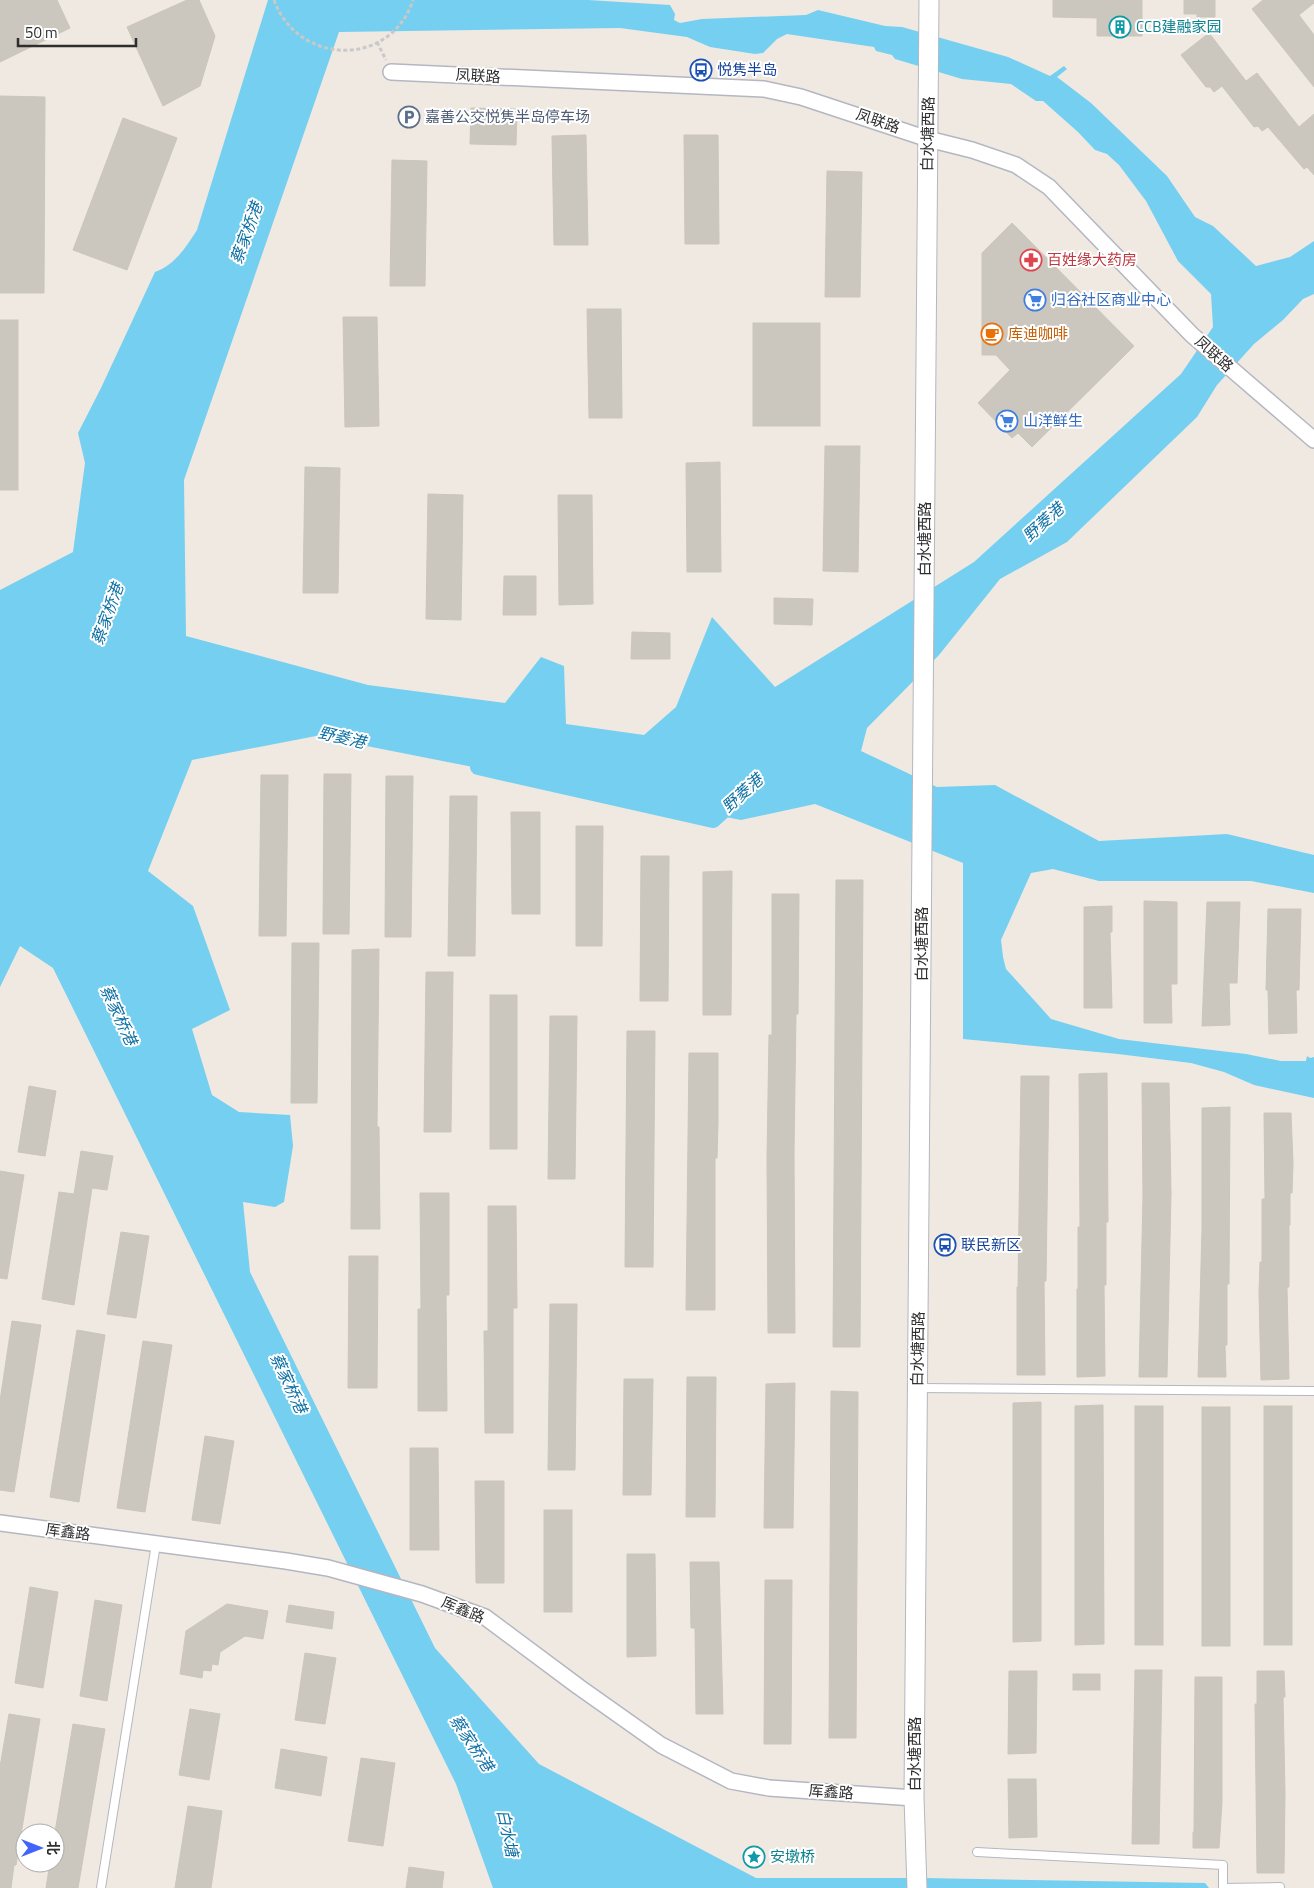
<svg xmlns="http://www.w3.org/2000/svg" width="1314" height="1888" font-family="'Titillium Web','Noto Sans SC',sans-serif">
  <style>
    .water { fill: #75cff0; fill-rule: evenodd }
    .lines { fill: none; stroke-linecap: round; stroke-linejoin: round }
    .canal { stroke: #75cff0; stroke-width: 16 }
    .building { fill: #cbc7bf; stroke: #cbc5ba }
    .service-casing { stroke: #b4b7c1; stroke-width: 10 }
    .minor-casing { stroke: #b4b7c1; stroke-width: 18 }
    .tertiary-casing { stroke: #b4b7c1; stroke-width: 21 }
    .path { stroke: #c9c9c9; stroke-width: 3; stroke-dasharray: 4 2.5; stroke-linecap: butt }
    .service { stroke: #fff; stroke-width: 8 }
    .minor { stroke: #fff; stroke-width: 15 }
    .tertiary { stroke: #fff; stroke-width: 19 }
    .labels { text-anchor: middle; stroke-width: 4; stroke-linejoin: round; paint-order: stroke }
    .culture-label { font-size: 15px; fill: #0d838f; stroke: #fff; text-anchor: start }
    .transit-label { font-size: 15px; fill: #164399; stroke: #fff; text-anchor: start }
    .street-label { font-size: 15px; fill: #2e2e2e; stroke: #fff }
    .service-label { font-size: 15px; fill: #4e5e75; stroke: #fff; text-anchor: start }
    .health-label { font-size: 15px; fill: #be3a42; stroke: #fff; text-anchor: start }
    .shop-label { font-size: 15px; fill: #366cbe; stroke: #fff; text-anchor: start }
    .food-label { font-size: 15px; fill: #c56008; stroke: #fff; text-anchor: start }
    .water-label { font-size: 16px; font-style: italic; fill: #0d6fa3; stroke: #fff }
  </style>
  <rect width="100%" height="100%" fill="#efe9e1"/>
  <path class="water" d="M268,0H588L670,5L675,14L674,20L680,23L702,19L806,15L818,10L885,26L902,27L1008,57L1050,76L1064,66L1067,69L1057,77L1091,103L1167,176L1195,217L1213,226L1256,266L1290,257L1314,241V294L1303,299L1283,320L1254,344L1217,385L1197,417L1067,542L1000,579L939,655L867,728L861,751L937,787L995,785L1099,841L1227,834L1314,855V893L1251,881H1099L1053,869L1031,873L1001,940L1003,957L1006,969L1051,1019L1119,1039L1246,1054L1281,1061H1306L1307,1056L1310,1058L1314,1057V1098L1254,1085L1224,1072L1191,1063L1118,1054L963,1039V863L815,804L741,820L316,736L192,760L148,871L193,906L230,1010L192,1029L212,1095L239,1112L290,1115L293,1146L284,1202L275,1207L243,1202L250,1272L435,1648L539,1764L756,1878H924L1205,1883L1209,1888H493L456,1784L53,968L20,946L0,987V590L73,552L85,463L78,433L101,388L155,272C175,265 186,247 197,230ZM620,28L687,37L710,47L755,54L763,53L777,39L787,34L874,47L876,51L892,55L895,59L962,79L1011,84L1036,101H1043L1078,132L1095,150L1107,154L1119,165L1146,201L1178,261L1211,294L1213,327L1181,374L974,562L775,687L712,617L676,707L644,735L566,724L564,666L541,657L505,703L368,685L186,636L184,480L339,32Z"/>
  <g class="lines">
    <polyline class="canal" points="478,767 713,820 735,800"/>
  </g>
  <g class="building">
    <polygon points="0,0 57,0 70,28 0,62"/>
    <polygon points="187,0 199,0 215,36 200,86 163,106 127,27"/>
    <polygon points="1053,0 1142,0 1142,36 1097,36 1097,18 1053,17"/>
    <polygon points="1184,0 1215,0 1215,17 1197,17 1197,14 1184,14"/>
    <polygon points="1263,0 1314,0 1314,3 1299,15 1314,35 1314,87 1252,9"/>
    <polygon points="1209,33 1246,81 1257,73 1299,127 1314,114 1314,175 1307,167 1304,169 1268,127 1262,131 1258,126 1254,127 1222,86 1214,92 1210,87 1206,87 1181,55"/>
    <polygon points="0,96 45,97 44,293 0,293"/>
    <polygon points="471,108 517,109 516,145 470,144"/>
    <polygon points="123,118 177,138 127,270 73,250"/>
    <polygon points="586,135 588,245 554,245 552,136"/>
    <polygon points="684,135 718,135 719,244 685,244"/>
    <polygon points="392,160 427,161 425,286 390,286"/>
    <polygon points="827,171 862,172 860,297 825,297"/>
    <polygon points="1012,223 1134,346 1032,447 1018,433 1012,438 978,403 1010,370 996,355 982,355 982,253"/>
    <polygon points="587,309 621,309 622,418 589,418"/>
    <polygon points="343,317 377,317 379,426 345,427"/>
    <rect x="0" y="320" width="18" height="170"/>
    <rect x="753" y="323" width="67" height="103"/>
    <polygon points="825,446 860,446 858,572 823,571"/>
    <polygon points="720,462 721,572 687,572 686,463"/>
    <polygon points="305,467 340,468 338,593 303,593"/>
    <polygon points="428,494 463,495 461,620 426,619"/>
    <polygon points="558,495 592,495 593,604 559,605"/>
    <polygon points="504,576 536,576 536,615 503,615"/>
    <polygon points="774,598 813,599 812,625 774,624"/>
    <polygon points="632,632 670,633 670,659 631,659"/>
    <polygon points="324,774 351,774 349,934 323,934"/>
    <polygon points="261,775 288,775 286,936 259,936"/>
    <polygon points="386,776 413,776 411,937 385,937"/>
    <polygon points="450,796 477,796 475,956 448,956"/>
    <polygon points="511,812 540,812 540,914 512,914"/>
    <polygon points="576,826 603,826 602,946 576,946"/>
    <polygon points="641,856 669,856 668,1001 640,1001"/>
    <polygon points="732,871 731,1015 703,1015 703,872"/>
    <polygon points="836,880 863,880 860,1347 833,1347"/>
    <polygon points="772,894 799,894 798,1014 796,1014 794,1153 795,1333 768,1333 767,1158 769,1035 772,1035"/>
    <polygon points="1144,901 1177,902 1177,984 1171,984 1172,1023 1144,1023"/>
    <polygon points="1207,902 1240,902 1237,983 1229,983 1230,1025 1202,1026"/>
    <polygon points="1112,906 1112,932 1110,932 1112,1008 1084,1008 1084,907"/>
    <polygon points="1268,909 1301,909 1299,990 1296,990 1297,1033 1269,1034 1268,990 1266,990"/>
    <polygon points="292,943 319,943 317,1103 291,1103"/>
    <polygon points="379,949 377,1127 379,1127 380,1229 351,1229 352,950"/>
    <polygon points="426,972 453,972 451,1132 424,1132"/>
    <rect x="490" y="995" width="27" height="154"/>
    <polygon points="550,1016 577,1016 575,1179 548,1179"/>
    <polygon points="627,1031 655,1031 653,1267 625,1267"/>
    <polygon points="689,1053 718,1053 718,1123 717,1158 715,1158 715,1310 686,1310"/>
    <polygon points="1107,1073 1108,1222 1106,1222 1106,1285 1104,1285 1105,1376 1077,1377 1077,1289 1078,1289 1078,1227 1080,1227 1079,1074"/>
    <polygon points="1021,1076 1049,1076 1046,1281 1044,1281 1045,1375 1017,1375 1017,1287 1018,1287"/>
    <polygon points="1142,1083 1169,1083 1171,1193 1167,1377 1139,1377 1143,1196"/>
    <polygon points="29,1086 56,1091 45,1156 18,1152"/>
    <polygon points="1230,1107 1229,1284 1227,1284 1227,1345 1225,1345 1226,1377 1198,1377 1202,1229 1202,1108"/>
    <polygon points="1264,1113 1291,1113 1293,1163 1292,1193 1290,1193 1290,1225 1289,1225 1289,1287 1287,1287 1289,1379 1261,1380 1259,1293 1260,1262 1262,1262 1262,1199 1265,1199"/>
    <polygon points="81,1151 113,1156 107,1190 92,1188 74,1305 42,1299 59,1192 74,1194"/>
    <polygon points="0,1171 24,1175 7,1279 0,1278"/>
    <polygon points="420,1193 449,1193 449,1295 446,1295 447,1411 418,1411 418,1309 421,1309"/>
    <polygon points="488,1206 516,1206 517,1308 513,1308 513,1433 485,1433 484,1331 488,1331"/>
    <polygon points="121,1232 149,1236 136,1318 107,1314"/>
    <polygon points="349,1256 378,1256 377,1388 348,1388"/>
    <polygon points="550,1304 577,1304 575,1470 548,1470"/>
    <polygon points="12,1321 41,1325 14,1492 0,1490 0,1401"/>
    <polygon points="77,1330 105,1335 79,1502 50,1497"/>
    <polygon points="143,1341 172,1345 145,1512 117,1508"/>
    <polygon points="687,1377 716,1377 715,1517 686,1517"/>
    <polygon points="624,1379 653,1379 651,1495 623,1495"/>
    <polygon points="795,1383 793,1528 764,1528 766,1384"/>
    <polygon points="831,1391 858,1392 856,1738 829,1738"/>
    <polygon points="1041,1402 1041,1641 1013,1642 1013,1403"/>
    <polygon points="1103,1405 1104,1644 1075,1645 1075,1406"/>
    <rect x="1135" y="1406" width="28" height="239"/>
    <rect x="1264" y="1406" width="28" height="239"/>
    <rect x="1202" y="1407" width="28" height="239"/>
    <polygon points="205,1436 234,1441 220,1524 192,1520"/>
    <polygon points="410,1448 438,1448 439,1550 410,1550"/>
    <polygon points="475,1481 504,1481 504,1583 476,1583"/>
    <rect x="544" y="1510" width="28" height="102"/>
    <polygon points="627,1554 655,1554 656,1656 627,1657"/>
    <polygon points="690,1562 719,1562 723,1714 696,1714 695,1628 691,1628"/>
    <polygon points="765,1580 792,1580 791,1744 764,1744"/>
    <polygon points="30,1587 58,1592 43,1688 15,1683"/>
    <polygon points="95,1600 122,1605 107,1701 80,1696"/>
    <polygon points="227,1604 268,1611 263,1639 245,1636 220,1652 218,1665 212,1664 211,1671 203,1670 202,1678 180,1674 186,1631"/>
    <polygon points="289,1605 334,1612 332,1629 286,1622"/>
    <polygon points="305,1653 336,1658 325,1724 295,1720"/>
    <polygon points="1135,1670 1162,1670 1159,1844 1132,1844"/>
    <polygon points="1009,1671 1037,1671 1036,1753 1008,1754"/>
    <polygon points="1257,1671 1284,1671 1285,1697 1283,1697 1285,1793 1284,1873 1257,1873 1255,1704 1257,1704"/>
    <rect x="1073" y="1674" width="27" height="16"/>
    <polygon points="1195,1677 1222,1677 1222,1802 1219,1848 1193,1848 1193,1832 1194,1832"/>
    <polygon points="190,1709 220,1714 209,1780 179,1775"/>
    <polygon points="9,1714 40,1719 16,1865 14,1865 11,1888 0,1888 0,1767"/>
    <polygon points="73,1724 105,1729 78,1888 46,1888 50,1863 55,1863 55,1832"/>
    <polygon points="281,1749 327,1757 321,1796 275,1788"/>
    <polygon points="361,1758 395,1763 383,1846 348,1841"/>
    <polygon points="1008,1779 1036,1779 1037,1837 1009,1838"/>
    <polygon points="188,1806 222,1811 211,1888 175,1888"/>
    <polygon points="409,1867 444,1872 442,1888 406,1888"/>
  </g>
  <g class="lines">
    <g class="service-casing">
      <g id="service">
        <polyline points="919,1388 1314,1391"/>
        <polyline points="977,1852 1223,1865 1223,1888 1280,1887"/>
        <polyline points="101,1888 156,1544"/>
      </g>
    </g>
    <g class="minor-casing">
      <g id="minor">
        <polyline points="391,72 764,89 801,97 928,139 972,150 1016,165 1049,187 1192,335 1314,440"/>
        <polyline points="0,1523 286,1561 328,1568 422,1594 485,1617 579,1687 661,1745 731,1781 769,1788 914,1798"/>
      </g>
    </g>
    <g class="tertiary-casing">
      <polyline id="tertiary" points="917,1888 914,1798 929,0"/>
    </g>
    <g class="path">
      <path d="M274,0C298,66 391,68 413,0"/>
      <polyline points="377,42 386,60"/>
    </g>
    <use href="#service" class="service"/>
    <use href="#minor" class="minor"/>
    <use href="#tertiary" class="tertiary"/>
  </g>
  <defs>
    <g id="building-ring" transform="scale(1.125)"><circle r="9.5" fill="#fff" stroke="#0f9aa8" stroke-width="1.5"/><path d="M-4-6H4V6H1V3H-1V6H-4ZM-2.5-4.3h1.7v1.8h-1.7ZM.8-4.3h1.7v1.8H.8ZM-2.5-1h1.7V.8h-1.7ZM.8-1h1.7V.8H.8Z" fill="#0f9aa8"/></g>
    <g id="bus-ring" transform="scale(1.125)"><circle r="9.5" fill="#fff" stroke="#1a4fb4" stroke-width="1.5"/><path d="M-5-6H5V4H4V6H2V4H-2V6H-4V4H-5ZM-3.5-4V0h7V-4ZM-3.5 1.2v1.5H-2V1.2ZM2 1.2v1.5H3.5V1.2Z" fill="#1a4fb4"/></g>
    <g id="parking-ring" transform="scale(1.125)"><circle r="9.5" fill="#fff" stroke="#5c6f8a" stroke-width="1.5"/><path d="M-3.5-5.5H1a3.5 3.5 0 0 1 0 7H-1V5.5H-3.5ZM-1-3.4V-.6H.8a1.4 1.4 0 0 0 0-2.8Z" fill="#5c6f8a"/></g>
    <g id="pharmacy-ring" transform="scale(1.125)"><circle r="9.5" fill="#fff" stroke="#e0444e" stroke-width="1.5"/><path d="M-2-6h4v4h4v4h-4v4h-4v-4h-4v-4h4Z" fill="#e0444e"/></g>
    <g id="supermarket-ring" transform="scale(1.125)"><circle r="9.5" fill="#fff" stroke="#3f7fe0" stroke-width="1.5"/><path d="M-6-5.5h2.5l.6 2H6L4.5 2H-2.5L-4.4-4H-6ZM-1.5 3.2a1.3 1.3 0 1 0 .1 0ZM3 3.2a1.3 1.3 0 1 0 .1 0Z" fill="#3f7fe0"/></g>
    <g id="cafe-ring" transform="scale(1.125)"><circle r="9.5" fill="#fff" stroke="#e8710a" stroke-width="1.5"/><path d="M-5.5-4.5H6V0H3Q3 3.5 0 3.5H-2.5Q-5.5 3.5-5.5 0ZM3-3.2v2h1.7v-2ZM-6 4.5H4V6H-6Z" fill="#e8710a"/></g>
    <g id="sight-ring" transform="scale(1.125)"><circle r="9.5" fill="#fff" stroke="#0f9aa8" stroke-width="1.5"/><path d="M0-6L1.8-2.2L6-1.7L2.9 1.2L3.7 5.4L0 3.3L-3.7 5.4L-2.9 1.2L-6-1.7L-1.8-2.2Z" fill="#0f9aa8"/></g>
  </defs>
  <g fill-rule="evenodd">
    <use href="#building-ring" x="1120" y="27"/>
    <use href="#bus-ring" x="701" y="70"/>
    <use href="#parking-ring" x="409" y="117"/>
    <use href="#pharmacy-ring" x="1031" y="260"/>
    <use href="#supermarket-ring" x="1035" y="300"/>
    <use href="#cafe-ring" x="992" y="334"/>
    <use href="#supermarket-ring" x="1007" y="421"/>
    <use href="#bus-ring" x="945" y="1245"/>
    <use href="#sight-ring" x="754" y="1857"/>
  </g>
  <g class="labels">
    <g class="culture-label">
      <text x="1136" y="32">CCB建融家园</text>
      <text x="770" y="1862">安墩桥</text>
    </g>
    <g class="transit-label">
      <text x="717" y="75">悦隽半岛</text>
      <text x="961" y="1250">联民新区</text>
    </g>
    <g class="street-label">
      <text transform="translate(478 76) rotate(3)" y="5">凤联路</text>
      <text transform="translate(878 121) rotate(19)" y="5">凤联路</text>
      <text transform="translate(928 134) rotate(-89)" y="5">白水塘西路</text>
      <text transform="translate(1214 354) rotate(42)" y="5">凤联路</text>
      <text transform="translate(925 539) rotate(-90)" y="5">白水塘西路</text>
      <text transform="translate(922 944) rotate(-90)" y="5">白水塘西路</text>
      <text transform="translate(918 1349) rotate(-89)" y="5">白水塘西路</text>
      <text transform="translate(68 1532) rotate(7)" y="5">厍鑫路</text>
      <text transform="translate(463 1610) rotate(22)" y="5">厍鑫路</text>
      <text transform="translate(915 1754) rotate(-90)" y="5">白水塘西路</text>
      <text transform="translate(831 1792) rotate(4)" y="5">厍鑫路</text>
    </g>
    <g class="service-label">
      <text x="425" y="122">嘉善公交悦隽半岛停车场</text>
    </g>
    <g class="health-label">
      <text x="1047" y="265">百姓缘大药房</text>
    </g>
    <g class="shop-label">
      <text x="1051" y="305">归谷社区商业中心</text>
      <text x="1023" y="426">山洋鲜生</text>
    </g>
    <g class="food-label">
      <text x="1008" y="339">库迪咖啡</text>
    </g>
    <g class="water-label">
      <text transform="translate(246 233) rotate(-70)" y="6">蔡家桥港</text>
      <text transform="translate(1043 522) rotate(-42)" y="6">野菱港</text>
      <text transform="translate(107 614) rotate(-70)" y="6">蔡家桥港</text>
      <text transform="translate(342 737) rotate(13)" y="6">野菱港</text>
      <text transform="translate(742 793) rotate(-42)" y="6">野菱港</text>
      <text transform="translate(119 1015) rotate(65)" y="6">蔡家桥港</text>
      <text transform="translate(289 1383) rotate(65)" y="6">蔡家桥港</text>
      <text transform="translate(472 1743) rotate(56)" y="6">蔡家桥港</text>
      <text transform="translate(508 1833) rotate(78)" y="6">白水塘</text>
    </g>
  </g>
  <g transform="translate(40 1848) rotate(90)"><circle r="24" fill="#ffffff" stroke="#ababab"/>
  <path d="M0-4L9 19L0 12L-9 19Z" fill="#4264fb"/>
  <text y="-8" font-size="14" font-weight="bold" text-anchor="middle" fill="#2e2e2e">北</text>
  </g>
  <path d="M18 38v8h118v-8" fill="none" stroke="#2e2e2e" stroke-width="2.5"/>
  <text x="25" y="38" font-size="15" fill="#2e2e2e" stroke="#ffffff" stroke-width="4" paint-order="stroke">50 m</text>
</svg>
